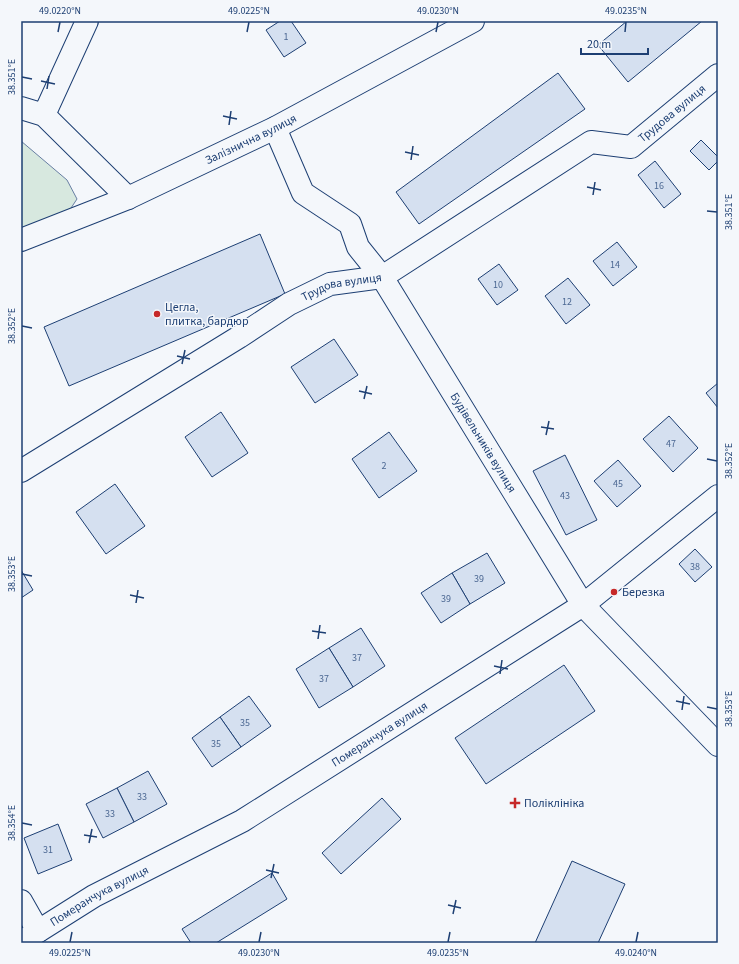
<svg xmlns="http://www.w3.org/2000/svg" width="739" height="964" font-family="'Source Sans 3',sans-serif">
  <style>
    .green { fill: #d7e8df; stroke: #687fa3 }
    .building { fill: #d5e0f0; stroke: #1d3f73 }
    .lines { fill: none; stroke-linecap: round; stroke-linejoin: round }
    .minor-casing { stroke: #1d3f73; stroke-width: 24 }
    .major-casing { stroke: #1d3f73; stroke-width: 24 }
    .minor { stroke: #f4f7fb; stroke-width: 22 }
    .major { stroke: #f4f7fb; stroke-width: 22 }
    .ticks { fill: none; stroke: #1d3f73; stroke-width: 1.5 }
    .poi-dot { fill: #c62828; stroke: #f4f7fb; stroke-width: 1.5 }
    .labels { text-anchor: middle; stroke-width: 3; stroke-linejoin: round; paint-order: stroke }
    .number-label { font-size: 10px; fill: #4b6792 }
    .street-label { font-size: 12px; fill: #1d3f73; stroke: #f4f7fb }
    .poi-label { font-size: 12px; fill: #1d3f73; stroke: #f4f7fb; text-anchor: start }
    .neatline { fill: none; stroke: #1d3f73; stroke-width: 1.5 }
    .ticks-label { font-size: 10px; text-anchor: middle; fill: #1d3f73 }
  </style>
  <rect width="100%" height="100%" fill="#f4f7fb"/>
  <polygon class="green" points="21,141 67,180 77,199 69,211 21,232"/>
  <g class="building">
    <polygon points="280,21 291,21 306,43 284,57 266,30"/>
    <polygon points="627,21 702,21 628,82 598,45"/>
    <polygon points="558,73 585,109 419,224 396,192"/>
    <polygon points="701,140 718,157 718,161 709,170 690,151"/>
    <polygon points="655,161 681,194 664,208 638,175"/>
    <polygon points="260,234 285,294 69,386 44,327"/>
    <polygon points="617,242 637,267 613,286 593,261"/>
    <polygon points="499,264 518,290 497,305 478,279"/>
    <polygon points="568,278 590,305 566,324 545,296"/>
    <polygon points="334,339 358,375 315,403 291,367"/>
    <polygon points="718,383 718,408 706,393"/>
    <polygon points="221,412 248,453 212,477 185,437"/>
    <polygon points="669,416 698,448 673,472 643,439"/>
    <polygon points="389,432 417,471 379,498 352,459"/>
    <polygon points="565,455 597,520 566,535 533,471"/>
    <polygon points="618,460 641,486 617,507 594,481"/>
    <polygon points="115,484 145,526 106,554 76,512"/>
    <polygon points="695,549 712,567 695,582 679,564"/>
    <polygon points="487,553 505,583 470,604 452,573"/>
    <polygon points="21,570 33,590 21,598"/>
    <polygon points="452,573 470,604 441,623 421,593"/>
    <polygon points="361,628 385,666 353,687 329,648"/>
    <polygon points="329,648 353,687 319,708 296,669"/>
    <polygon points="564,665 595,711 486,784 455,738"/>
    <polygon points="249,696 271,726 241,747 220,717"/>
    <polygon points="220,717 241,747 212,767 192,738"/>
    <polygon points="148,771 167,804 134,822 117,788"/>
    <polygon points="117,788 134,822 103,838 86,804"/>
    <polygon points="382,798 401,819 341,874 322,853"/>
    <polygon points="58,824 72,860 38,874 24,838"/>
    <polygon points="572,861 625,884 598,943 535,943"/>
    <polygon points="272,873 287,899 216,943 191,943 182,929"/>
  </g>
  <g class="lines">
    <g class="minor-casing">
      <g id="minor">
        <polyline points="21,108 44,115 128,198"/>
        <polyline points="44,115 87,21"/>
        <path id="s1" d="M275,128L303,193L350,224L358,247L382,277L583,605L718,745"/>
        <path id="s2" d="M21,471L239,337L289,304L330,284L382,277L591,142L631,147L718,75"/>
        <polyline points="21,901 38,931"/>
        <path id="s3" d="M21,942L94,896L242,821L583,605L718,496"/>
      </g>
    </g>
    <g class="major-casing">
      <g id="major">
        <path id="s4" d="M21,240L128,198L275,128L473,21"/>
      </g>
    </g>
    <use href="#minor" class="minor"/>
    <use href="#major" class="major"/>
  </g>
  <path class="ticks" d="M58,32L60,22M247,32L249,22M436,32L438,22M625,32L626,22M22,77L32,79M41,81L55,84M47,89L49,76M223,116L237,119M229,125L231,111M405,152L419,155M411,160L413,146M587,187L601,190M593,195L595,182M707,211L717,212M22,326L32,328M177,356L190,359M182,364L185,350M359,391L372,394M364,399L367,386M541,427L554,429M546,435L549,421M707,459L717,461M22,574L32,576M130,595L144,598M136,603L138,590M312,631L326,633M318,639L320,625M494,666L508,669M500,674L502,660M676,701L690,704M707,707L717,709M682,710L684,696M22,823L32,825M84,835L97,837M89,843L92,829M266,870L279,873M271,878L274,864M448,905L461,908M453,914L456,900M70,942L72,932M259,942L261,932M448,942L450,932M636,942L638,932"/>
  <g class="poi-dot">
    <circle cx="157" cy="314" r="4"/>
    <circle cx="614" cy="592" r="4"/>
    <path d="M513 797h4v4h4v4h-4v4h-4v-4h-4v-4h4z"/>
  </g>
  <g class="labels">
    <g class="number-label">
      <text x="286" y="40">1</text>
      <text x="659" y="189">16</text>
      <text x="615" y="268">14</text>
      <text x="498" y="288">10</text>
      <text x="567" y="305">12</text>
      <text x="671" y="447">47</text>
      <text x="384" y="469">2</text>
      <text x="618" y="487">45</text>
      <text x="565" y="499">43</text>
      <text x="695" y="570">38</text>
      <text x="479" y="582">39</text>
      <text x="446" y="602">39</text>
      <text x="357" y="661">37</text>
      <text x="324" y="682">37</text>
      <text x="245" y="726">35</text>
      <text x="216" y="747">35</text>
      <text x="142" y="800">33</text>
      <text x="110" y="817">33</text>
      <text x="48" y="853">31</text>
    </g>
    <g class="street-label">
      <text dy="4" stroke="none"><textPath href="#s2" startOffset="756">Трудова вулиця</textPath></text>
      <text dy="4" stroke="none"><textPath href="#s4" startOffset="251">Залізнична вулиця</textPath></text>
      <text dy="4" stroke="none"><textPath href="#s2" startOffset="372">Трудова вулиця</textPath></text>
      <text dy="4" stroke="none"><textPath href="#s1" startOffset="384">Будівельників вулиця</textPath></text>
      <text dy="4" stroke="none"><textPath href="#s3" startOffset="415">Померанчука вулиця</textPath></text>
      <text dy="4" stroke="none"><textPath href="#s3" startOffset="91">Померанчука вулиця</textPath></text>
    </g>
    <g class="poi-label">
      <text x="165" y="311">Цегла,<tspan x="165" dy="14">плитка, бардюр</tspan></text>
      <text x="622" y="596">Березка</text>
      <text x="524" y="807">Поліклініка</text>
    </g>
  </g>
  <rect width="739" height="964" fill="none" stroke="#f4f7fb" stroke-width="44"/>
  <path d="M581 48v6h67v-6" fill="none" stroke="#1d3f73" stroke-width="2"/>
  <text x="587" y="48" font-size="12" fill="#1d3f73" stroke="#f4f7fb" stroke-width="3" paint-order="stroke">20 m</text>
  <rect x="22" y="22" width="695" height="920" class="neatline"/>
  <g class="ticks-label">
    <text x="60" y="14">49.0220°N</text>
    <text x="249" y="14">49.0225°N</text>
    <text x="438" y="14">49.0230°N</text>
    <text x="626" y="14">49.0235°N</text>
    <text transform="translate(11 77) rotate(-90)" y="4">38.351°E</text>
    <text transform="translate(728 212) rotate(-90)" y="4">38.351°E</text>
    <text transform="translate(11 326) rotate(-90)" y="4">38.352°E</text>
    <text transform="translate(728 461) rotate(-90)" y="4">38.352°E</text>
    <text transform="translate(11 574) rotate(-90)" y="4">38.353°E</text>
    <text transform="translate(728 709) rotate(-90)" y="4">38.353°E</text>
    <text transform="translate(11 823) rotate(-90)" y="4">38.354°E</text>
    <text x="70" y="956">49.0225°N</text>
    <text x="259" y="956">49.0230°N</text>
    <text x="448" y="956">49.0235°N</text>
    <text x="636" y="956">49.0240°N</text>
  </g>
</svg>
